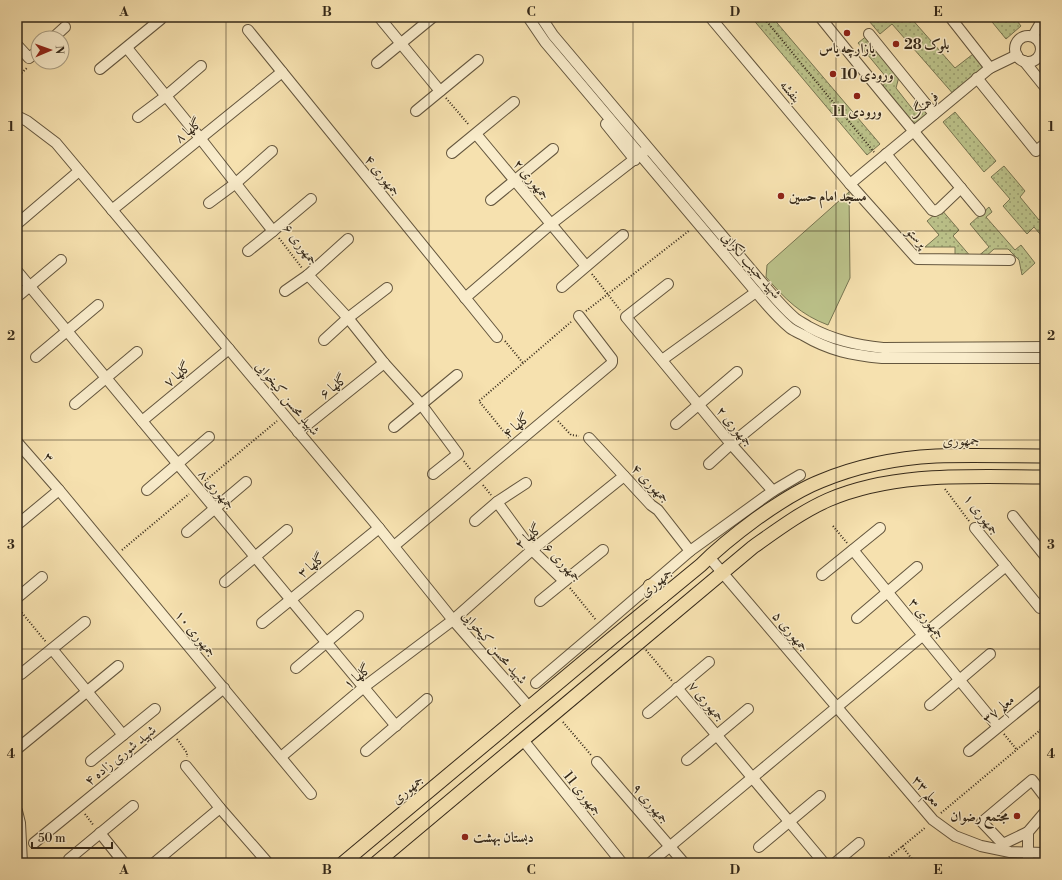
<svg xmlns="http://www.w3.org/2000/svg" width="1062" height="880" font-family="'Libre Bodoni',Amiri,serif">
  <style>
    .grass { fill: url(#grass-dots); stroke: #787652 }
    .green { fill: #bcc38b; stroke: #787652 }
    .lines { fill: none; stroke-linecap: round; stroke-linejoin: round }
    .minor-casing { stroke: #64563e; stroke-width: 12 }
    .major-casing { stroke: #342819; stroke-width: 15 }
    .path { stroke: #342819; stroke-width: 2; stroke-dasharray: 1 2; stroke-linecap: butt }
    .minor { stroke: #f9eccb; stroke-width: 10 }
    .major { stroke: #f6e1af; stroke-width: 13 }
    .grid { fill: none; stroke: #342819; stroke-width: 1; stroke-opacity: 0.55 }
    .poi-dot { fill: #8f2418; stroke: #f9eccb; stroke-width: 1.5 }
    .labels { text-anchor: middle; stroke-width: 3; stroke-linejoin: round; paint-order: stroke }
    .poi-label { font-size: 14px; font-weight: bold; fill: #342819; stroke: #f9eccb; text-anchor: start }
    .street-label { font-size: 14px; fill: #342819; stroke: #f9eccb }
    .neatline { fill: none; stroke: #342819; stroke-width: 1.5 }
    .grid-label { font-size: 13px; text-anchor: middle; font-weight: bold; fill: #342819 }
  </style>
  <defs>
    <pattern id="grass-dots" width="8" height="8" patternUnits="userSpaceOnUse"><rect width="8" height="8" fill="#bcc38b"/><path d="M2 2h.1M6 6h.1" fill="none" stroke="#9a9e71" stroke-width="1.8" stroke-linecap="round"/></pattern>
  </defs>
  <rect width="100%" height="100%" fill="#f6e1af"/>
  <filter id="stains"><feTurbulence type="fractalNoise" baseFrequency=".005" numOctaves="4"/><feColorMatrix values="0 0 0 0 .2 0 0 0 0 .09 0 0 0 0 .02 0 0 0 .5 -.17"/></filter>
  <radialGradient id="worn" r=".72"><stop offset=".6" stop-color="#630" stop-opacity="0"/><stop offset="1" stop-color="#630" stop-opacity=".3"/></radialGradient>
  <g class="grass">
    <polygon points="751,17 772,17 880,144 867,155"/>
    <polygon points="874,17 910,17 955,68 977,51 990,68 955,96 892,24 880,34 869,21"/>
    <polygon points="988,17 1014,17 1021,26 1006,39"/>
    <polygon points="869,34 900,73 896,88 914,111 931,111 913,131 882,91 886,77 858,43"/>
    <polygon points="955,112 996,161 984,172 943,122"/>
    <polygon points="1004,166 1025,191 1020,197 1039,220 1045,215 1045,240 1034,227 1027,234 1003,206 1010,199 991,177"/>
    <polygon points="989,207 992,212 986,217 1015,250 1021,245 1035,263 1022,275 1019,260 1008,249 994,249 984,258 976,258 989,247 970,224"/>
    <polygon points="941,209 959,230 953,236 972,258 955,258 955,247 925,247 939,235 927,221"/>
  </g>
  <path class="green" d="M849,192L850,278L828,325C801,315 785,299 766,277L767,265Z"/>
  <g class="lines">
    <g class="minor-casing">
      <g id="minor">
        <polyline points="379,17 440,91"/>
        <path d="M528,17L545,42L756,292C766,304 777,317 790,328C794,331 799,333 803,335C830,351 852,355 882,358H1045"/>
        <path d="M541,17L553,35L764,285C774,297 784,309 796,319C800,322 805,324 809,327C833,340 856,345 883,348L1045,347"/>
        <polyline points="710,17 850,184 917,259 1010,260"/>
        <path d="M820,17C872,82 926,146 980,211"/>
        <polyline points="950,17 990,68"/>
        <polyline points="248,30 497,337"/>
        <polyline points="869,34 934,114"/>
        <polyline points="1033,36 1040,24 1040,17"/>
        <circle cx="1028" cy="49" r="13"/>
        <polyline points="53,38 65,27"/>
        <polyline points="17,45 29,58 38,51"/>
        <polyline points="127,48 200,138 273,231"/>
        <polyline points="1024,61 1045,87"/>
        <polyline points="377,63 433,17"/>
        <polyline points="100,69 161,19"/>
        <polyline points="977,78 1036,151 1045,144"/>
        <polyline points="416,111 478,60"/>
        <polyline points="17,116 27,121 56,143 379,528 453,620 529,707"/>
        <polyline points="138,117 166,96 201,66"/>
        <polyline points="606,124 635,160"/>
        <polyline points="476,134 586,266"/>
        <polyline points="452,153 514,102"/>
        <polyline points="886,154 932,210 935,211 939,209 961,188"/>
        <polyline points="850,184 990,68 1017,55"/>
        <polyline points="491,200 553,149"/>
        <polyline points="209,203 236,183 272,151"/>
        <polyline points="112,210 282,72"/>
        <polyline points="17,224 79,171"/>
        <polyline points="248,251 273,231 311,199"/>
        <polyline points="17,271 396,726"/>
        <polyline points="308,275 348,318 384,363 421,404 458,454 433,474"/>
        <polyline points="668,284 626,317 731,444 773,491"/>
        <polyline points="562,287 623,235"/>
        <polyline points="285,291 308,275 348,239"/>
        <polyline points="17,297 61,260"/>
        <polyline points="465,298 551,224 645,151"/>
        <polyline points="324,340 348,318 387,288"/>
        <polyline points="36,357 98,305"/>
        <polyline points="662,360 756,292"/>
        <polyline points="75,404 137,352"/>
        <polyline points="142,421 229,349"/>
        <polyline points="676,424 737,372"/>
        <polyline points="394,427 457,375"/>
        <polyline points="298,432 384,363"/>
        <polyline points="589,438 651,505 658,510 690,551"/>
        <polyline points="17,442 59,490 311,794"/>
        <polyline points="709,464 731,444 795,392"/>
        <polyline points="147,490 209,437"/>
        <polyline points="497,502 532,550 564,581"/>
        <polyline points="1013,516 1045,556"/>
        <polyline points="475,521 497,502 526,483"/>
        <polyline points="17,525 59,490"/>
        <polyline points="975,528 1040,608"/>
        <polyline points="187,532 246,482"/>
        <polyline points="394,546 611,364 612,362 612,359 579,316"/>
        <polyline points="853,550 998,727"/>
        <polyline points="709,557 933,820 955,836 981,846 1010,852 1045,853"/>
        <polyline points="822,575 880,528"/>
        <polyline points="225,582 287,530"/>
        <polyline points="17,598 42,577"/>
        <polyline points="540,601 603,550"/>
        <polyline points="857,618 917,567"/>
        <polyline points="262,623 379,528"/>
        <polyline points="52,649 123,735"/>
        <polyline points="296,668 358,616"/>
        <polyline points="21,674 85,622"/>
        <polyline points="536,683 602,627 690,551 773,491 800,475"/>
        <polyline points="677,688 824,863"/>
        <polyline points="930,705 990,654"/>
        <polyline points="648,713 709,662"/>
        <polyline points="523,740 622,863"/>
        <polyline points="17,749 118,666"/>
        <polyline points="366,751 427,699"/>
        <polyline points="969,751 1045,689"/>
        <polyline points="281,757 364,687 453,620 532,550 624,476"/>
        <polyline points="687,760 748,709"/>
        <polyline points="91,761 155,709"/>
        <polyline points="597,762 684,863"/>
        <polyline points="186,766 220,808 268,863"/>
        <polyline points="1045,797 1032,780 982,822 1003,844 1028,832 1045,812"/>
        <polyline points="17,811 20,823 22,863"/>
        <polyline points="1028,832 1028,863"/>
        <polyline points="100,833 124,863"/>
        <polyline points="34,843 224,688"/>
        <polyline points="759,847 820,796"/>
        <polyline points="69,859 133,806"/>
        <polyline points="154,863 220,808"/>
        <polyline points="650,863 1006,566"/>
        <polyline points="835,863 859,843"/>
      </g>
    </g>
    <g class="major-casing">
      <g id="major">
        <polyline points="650,586 662,597"/>
        <path d="M343,863L611,639L701,565C718,548 737,533 756,519C777,504 798,490 821,481C857,466 897,458 936,456C972,455 1009,456 1045,456"/>
        <path d="M376,863L753,547C777,530 801,512 828,500C896,471 973,477 1045,477"/>
      </g>
    </g>
    <g class="path">
      <polyline points="763,17 874,152"/>
      <polyline points="17,77 28,67"/>
      <polyline points="446,98 469,125"/>
      <polyline points="279,238 302,268"/>
      <polyline points="592,274 620,310"/>
      <polyline points="586,311 690,230"/>
      <polyline points="505,341 523,363"/>
      <polyline points="558,421 571,435 579,436"/>
      <polyline points="509,438 479,401 571,322"/>
      <polyline points="464,461 470,469"/>
      <polyline points="205,481 277,421"/>
      <polyline points="483,485 491,495"/>
      <polyline points="945,489 969,521"/>
      <polyline points="833,526 847,543"/>
      <polyline points="122,550 189,494"/>
      <polyline points="570,588 596,620"/>
      <polyline points="18,608 46,642"/>
      <polyline points="646,650 672,681"/>
      <polyline points="563,722 591,755"/>
      <polyline points="1004,734 1017,750"/>
      <polyline points="177,739 187,753 187,757"/>
      <polyline points="129,742 135,749"/>
      <polyline points="941,813 1045,726"/>
      <polyline points="85,814 94,826"/>
      <polyline points="902,846 915,863"/>
      <polyline points="882,863 926,827"/>
    </g>
    <use href="#minor" class="minor"/>
    <use href="#major" class="major"/>
  </g>
  <path class="grid" d="M226,17V863M429,17V863M633,17V863M836,17V863M17,231H1045M17,440H1045M17,649H1045"/>
  <g class="poi-dot">
    <circle cx="847" cy="33" r="4"/>
    <circle cx="896" cy="44" r="4"/>
    <circle cx="833" cy="74" r="4"/>
    <circle cx="857" cy="96" r="4"/>
    <circle cx="781" cy="196" r="4"/>
    <circle cx="1017" cy="816" r="4"/>
    <circle cx="465" cy="837" r="4"/>
  </g>
  <g class="labels">
    <g class="poi-label">
      <text x="904" y="49">بلوک 28</text>
      <text x="847" y="53" text-anchor="middle">یازارچه یاس</text>
      <text x="841" y="79">ورودی 10</text>
      <text x="857" y="116" text-anchor="middle">ورودی 11</text>
      <text x="789" y="201">مسجد امام حسین</text>
      <text x="1009" y="821" text-anchor="end">مجتمع رضوان</text>
      <text x="473" y="842">دبستان بهشت</text>
    </g>
    <g class="street-label">
      <text transform="translate(791 91) rotate(50)" y="5">بنفشه</text>
      <text transform="translate(923 105) rotate(-40)" y="5">فرهنگ</text>
      <text transform="translate(188 130) rotate(-39)" y="5">گلها ۸</text>
      <text transform="translate(383 175) rotate(51)" y="5">جمهوری ۴</text>
      <text transform="translate(532 179) rotate(50)" y="5">جمهوری ۲</text>
      <text transform="translate(917 237) rotate(46)" y="5">پرستو</text>
      <text transform="translate(301 244) rotate(52)" y="5">جمهوری ۶</text>
      <text transform="translate(752 265) rotate(49)" y="5">شهید حبیب لکزایی</text>
      <text transform="translate(177 374) rotate(-40)" y="5">گلها ۷</text>
      <text transform="translate(333 386) rotate(-39)" y="5">گلها ۶</text>
      <text transform="translate(288 398) rotate(50)" y="5">شهید محسن کیخوایی</text>
      <text transform="translate(516 425) rotate(-40)" y="5">گلها ۴</text>
      <text transform="translate(735 426) rotate(50)" y="5">جمهوری ۲</text>
      <text x="961" y="445">جمهوری</text>
      <text transform="translate(49 457) rotate(49)" y="5">۳</text>
      <text transform="translate(651 483) rotate(46)" y="5">جمهوری ۴</text>
      <text transform="translate(217 489) rotate(50)" y="5">جمهوری ۸</text>
      <text transform="translate(982 514) rotate(52)" y="5">جمهوری ۱</text>
      <text transform="translate(528 536) rotate(-40)" y="5">گلها ۲</text>
      <text transform="translate(563 562) rotate(46)" y="5">جمهوری ۶</text>
      <text transform="translate(311 565) rotate(-39)" y="5">گلها ۳</text>
      <text transform="translate(656 582) rotate(-39)" y="5">جمهوری</text>
      <text transform="translate(927 618) rotate(51)" y="5">جمهوری ۳</text>
      <text transform="translate(791 631) rotate(50)" y="5">جمهوری ۵</text>
      <text transform="translate(196 633) rotate(50)" y="5">جمهوری ۱۰</text>
      <text transform="translate(495 647) rotate(49)" y="5">شهید محسن کیخوایی</text>
      <text transform="translate(357 676) rotate(-39)" y="5">گلها ۱</text>
      <text transform="translate(707 701) rotate(50)" y="5">جمهوری ۷</text>
      <text transform="translate(998 709) rotate(-40)" y="5">معلم ۳۷</text>
      <text transform="translate(120 755) rotate(-39)" y="5">شهید شوری زاده ۴</text>
      <text transform="translate(407 789) rotate(-40)" y="5">جمهوری</text>
      <text transform="translate(927 791) rotate(50)" y="5">معلم ۳۳</text>
      <text transform="translate(583 793) rotate(51)" y="5">جمهوری 11</text>
      <text transform="translate(651 803) rotate(49)" y="5">جمهوری ۹</text>
    </g>
  </g>
  <rect width="1062" height="880" fill="none" stroke="#f6e1af" stroke-width="44"/>
  <g transform="translate(50 50) rotate(88)"><circle r="19" fill="#f9eccb" stroke="#aa9e84"/>
  <path d="M0-3L7 15L0 10L-7 15Z" fill="#8f2418"/>
  <text y="-6" font-size="11" font-weight="bold" text-anchor="middle" fill="#342819">N</text>
  </g>
  <path d="M32 842v6h80v-6" fill="none" stroke="#342819" stroke-width="2"/>
  <text x="38" y="842" font-size="12" fill="#342819" stroke="#f9eccb" stroke-width="3" paint-order="stroke">50 m</text>
  <rect x="22" y="22" width="1018" height="836" class="neatline"/>
  <g class="grid-label">
    <text x="124" y="16">A</text>
    <text x="327" y="16">B</text>
    <text x="531" y="16">C</text>
    <text x="735" y="16">D</text>
    <text x="938" y="16">E</text>
    <text x="11" y="131">1</text>
    <text x="1051" y="131">1</text>
    <text x="11" y="340">2</text>
    <text x="1051" y="340">2</text>
    <text x="11" y="549">3</text>
    <text x="1051" y="549">3</text>
    <text x="11" y="758">4</text>
    <text x="1051" y="758">4</text>
    <text x="124" y="874">A</text>
    <text x="327" y="874">B</text>
    <text x="531" y="874">C</text>
    <text x="735" y="874">D</text>
    <text x="938" y="874">E</text>
  </g>
  <rect width="100%" height="100%" filter="url(#stains)"/>
  <rect width="100%" height="100%" fill="url(#worn)"/>
</svg>
